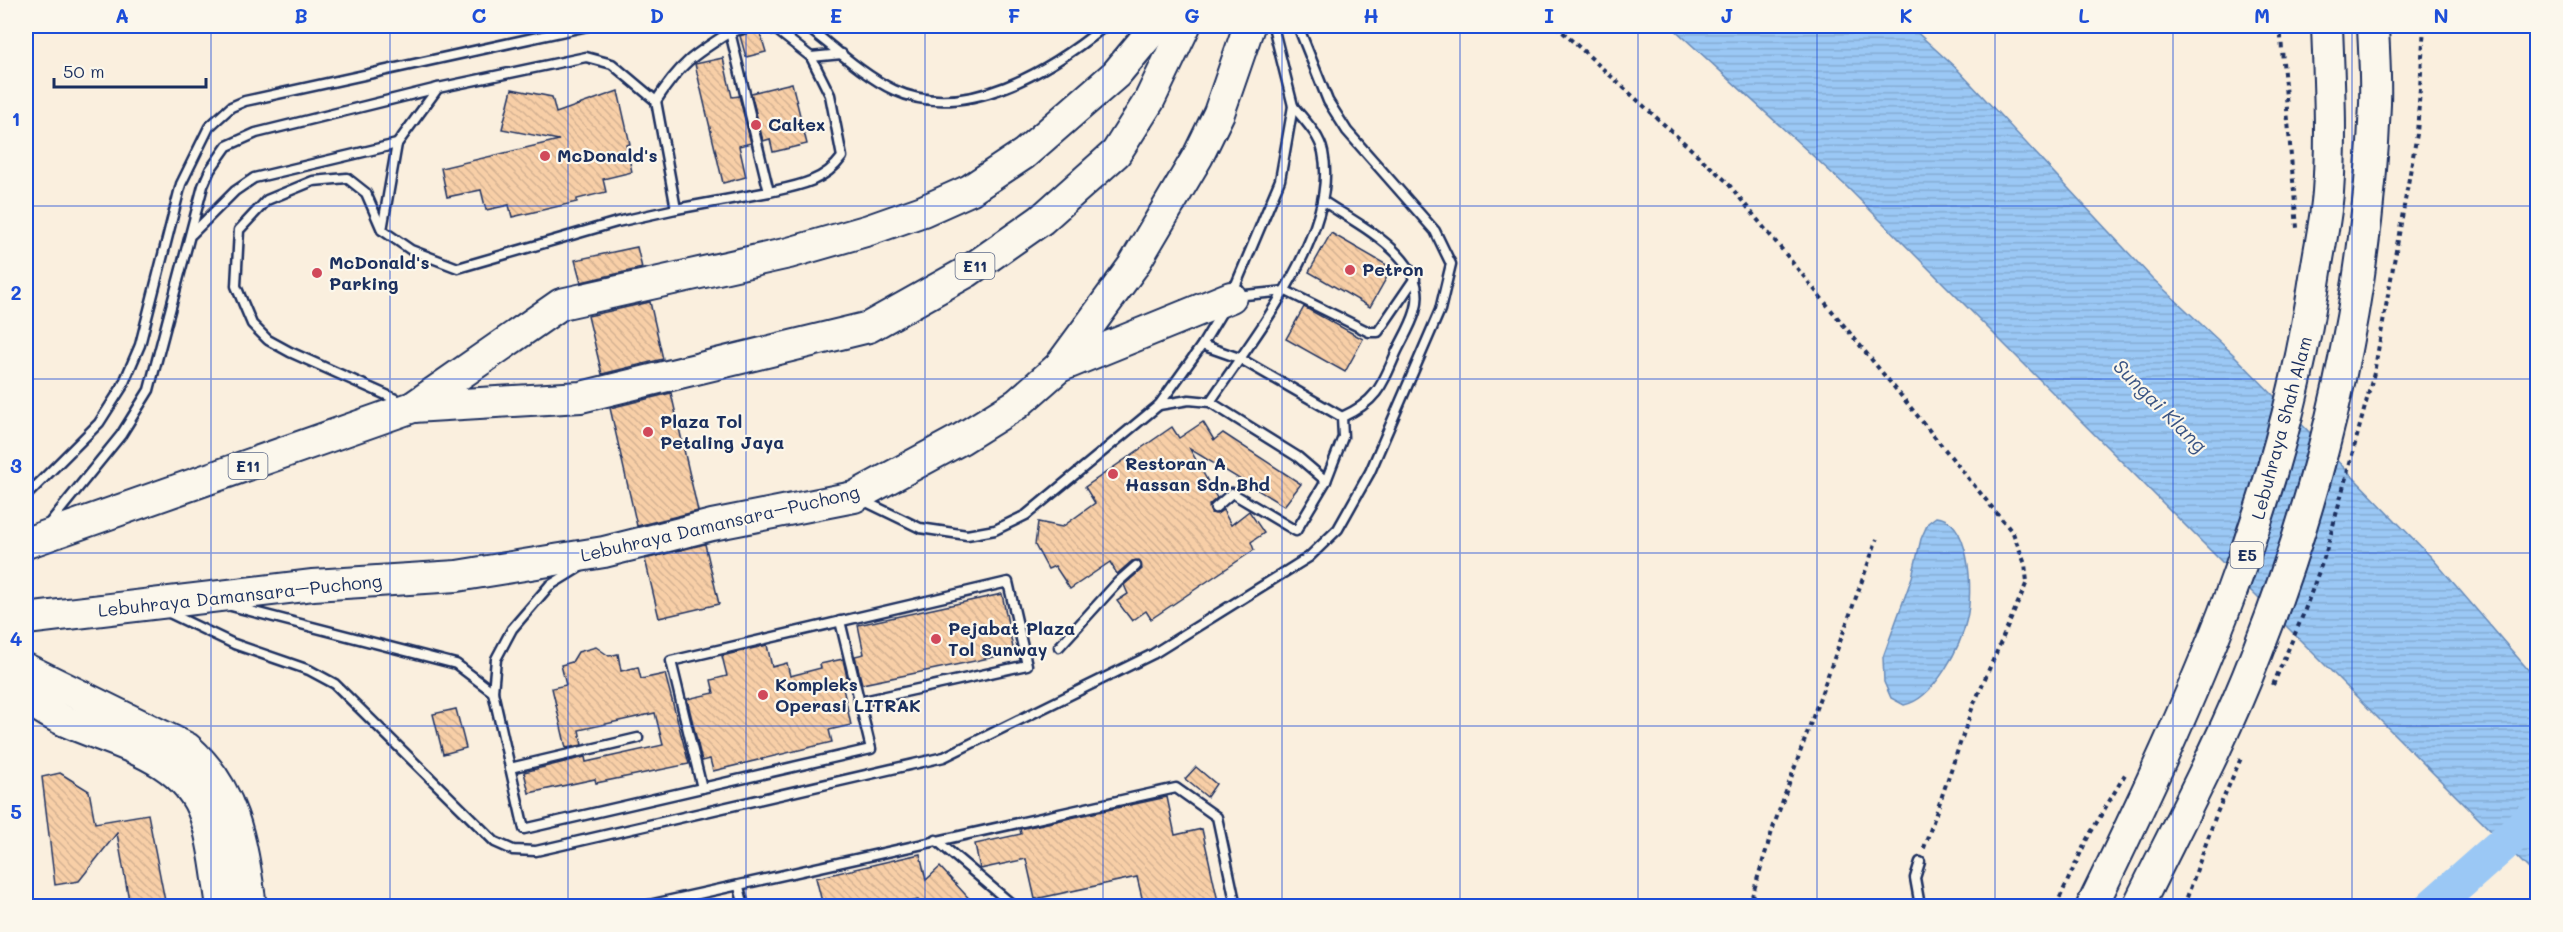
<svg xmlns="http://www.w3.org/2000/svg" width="2563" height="932" font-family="Mali,sans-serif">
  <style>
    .water { fill: url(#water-rules); stroke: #688bb9; stroke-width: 1.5 }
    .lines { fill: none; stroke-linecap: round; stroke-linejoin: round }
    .river { stroke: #9bc8f5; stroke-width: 36 }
    .building { fill: url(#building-back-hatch); stroke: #1b2f5e; stroke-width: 1.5 }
    .lane-casing { stroke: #1b2f5e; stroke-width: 13 }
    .highway-casing { stroke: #1b2f5e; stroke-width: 34 }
    .path { stroke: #1b2f5e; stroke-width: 4; stroke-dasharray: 4.5 4.5; stroke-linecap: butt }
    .lane { stroke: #fbf7ec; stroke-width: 8 }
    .highway { stroke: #fbf7ec; stroke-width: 30 }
    .grid { fill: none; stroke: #1d4ed8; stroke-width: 1.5; stroke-opacity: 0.55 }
    .poi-dot { fill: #d1495b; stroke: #fbf7ec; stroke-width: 2 }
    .labels { text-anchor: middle; stroke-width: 4.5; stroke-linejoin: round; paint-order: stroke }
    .shield { fill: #fbf7ec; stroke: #5e6b89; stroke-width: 1.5 }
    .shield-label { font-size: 16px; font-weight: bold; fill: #1b2f5e }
    .poi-label { font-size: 18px; font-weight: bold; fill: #1b2f5e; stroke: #fbf7ec; text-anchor: start }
    .street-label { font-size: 18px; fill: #1b2f5e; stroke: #fbf7ec }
    .water-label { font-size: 20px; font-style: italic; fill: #3b5584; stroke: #fbf7ec }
    .neatline { fill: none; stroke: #1d4ed8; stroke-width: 2 }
    .grid-label { font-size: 20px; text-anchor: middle; font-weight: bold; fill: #1d4ed8 }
  </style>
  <defs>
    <pattern id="water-rules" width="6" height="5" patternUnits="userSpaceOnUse" patternTransform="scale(1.5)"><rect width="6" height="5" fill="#9bc8f5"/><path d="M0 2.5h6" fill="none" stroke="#85acd4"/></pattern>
    <pattern id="building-back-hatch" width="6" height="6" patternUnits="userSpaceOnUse" patternTransform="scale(1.5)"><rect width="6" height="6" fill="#f8cfa7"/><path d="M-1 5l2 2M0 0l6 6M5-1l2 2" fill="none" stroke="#d4b292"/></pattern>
  </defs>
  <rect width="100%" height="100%" fill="#faefde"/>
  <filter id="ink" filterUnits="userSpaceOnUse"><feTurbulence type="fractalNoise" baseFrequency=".0167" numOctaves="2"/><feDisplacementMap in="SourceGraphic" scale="12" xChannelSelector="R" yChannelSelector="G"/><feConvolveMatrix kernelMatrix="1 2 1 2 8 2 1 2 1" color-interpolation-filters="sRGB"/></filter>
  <g filter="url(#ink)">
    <g class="water">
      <polygon points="1671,26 1910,26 1958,70 2152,278 2234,355 2432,558 2537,680 2537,877 1847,187"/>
      <path d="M1936,517C1971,519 1973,592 1967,618C1961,647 1934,699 1904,705L1891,698L1884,682L1883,657L1912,577L1921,539L1928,523Z"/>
    </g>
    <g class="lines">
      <polyline class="river" points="2433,906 2538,813"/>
    </g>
    <g class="building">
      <polygon points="759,29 766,52 746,57 740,36"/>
      <polygon points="723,58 732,97 739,96 751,143 739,146 746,177 723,183 695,64"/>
      <polygon points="792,83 807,144 773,152 770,139 763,141 751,93"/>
      <polygon points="512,89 552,97 556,113 618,91 630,144 626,145 632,172 603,179 606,192 577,199 577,202 512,217 509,205 486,210 481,190 447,197 441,168 559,140 502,129"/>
      <polygon points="1331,233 1392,268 1370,307 1309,272"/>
      <polygon points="637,247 642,268 581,282 575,260"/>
      <polygon points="650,302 663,359 602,374 588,316"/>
      <polygon points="1304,307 1363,339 1345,372 1286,339"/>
      <polygon points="671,393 698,511 637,526 610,408"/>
      <polygon points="1203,422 1214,440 1223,433 1301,484 1284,506 1190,449 1217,498 1209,505 1211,513 1217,514 1223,510 1231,525 1249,511 1264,533 1251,542 1254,550 1151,619 1146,611 1132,621 1117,601 1128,594 1124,585 1142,569 1139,560 1132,561 1117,574 1110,562 1070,589 1055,566 1048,569 1035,545 1038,522 1062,527 1095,503 1085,487 1172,427 1179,438"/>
      <polygon points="705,544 719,604 659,618 645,559"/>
      <polygon points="1002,594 1014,653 862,684 855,656 864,654 858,625"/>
      <polygon points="767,645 772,667 787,663 790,676 821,668 820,664 843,659 849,687 843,688 851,725 829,730 832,742 713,771 710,759 702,761 687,699 714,693 711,680 727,676 722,656"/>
      <polygon points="596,647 609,656 618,654 621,671 638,667 641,679 665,674 689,764 596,783 595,779 529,793 524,772 585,757 586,762 663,745 655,713 579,730 582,745 566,748 552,688 566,685 561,665 572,662 578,652"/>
      <polygon points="456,709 466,748 443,754 433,714"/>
      <polygon points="1196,767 1216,784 1207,797 1185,779"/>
      <polygon points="60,773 89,791 95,823 148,814 166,906 130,906 117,833 79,881 55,885 42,777"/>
      <polygon points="1167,797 1175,835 1202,829 1219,906 1144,906 1137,877 1035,899 1026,859 980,869 975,844 1021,834 1020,829"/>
      <polygon points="920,854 926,880 940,867 976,906 923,906 918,900 891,906 823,906 816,878"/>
    </g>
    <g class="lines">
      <g class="lane-casing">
        <g id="lane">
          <path d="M765,26L778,31L811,57L830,95L842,157C824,182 797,186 769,192"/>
          <path d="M806,26C832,46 864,76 894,90C965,123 1051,70 1105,26"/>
          <polyline points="730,32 754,26"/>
          <polyline points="811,57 842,54"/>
          <path d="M656,101C681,63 692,56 730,32L769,192L676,209"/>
          <path d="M1323,201C1358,225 1432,259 1415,312C1411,326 1402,340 1396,353C1382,386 1376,402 1342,417"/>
          <polyline points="382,230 397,144 438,88"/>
          <polyline points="192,234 235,191 254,178 397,144"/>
          <polyline points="1232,294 1280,180 1293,106 1273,26"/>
          <polyline points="1235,296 1286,291 1369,332 1378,332 1415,278"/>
          <path d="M1210,402C1252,339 1340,232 1323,152C1319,134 1304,120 1293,106"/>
          <polyline points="1159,405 1189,400 1210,402 1298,457 1326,481 1343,437 1342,417 1239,358 1202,345"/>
          <polyline points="26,496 99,423 122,387 140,345 181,184 209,127 231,107 245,101 588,26"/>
          <polyline points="862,500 920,528 967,535 995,530 1026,515 1159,405 1202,345 1223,310"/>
          <polyline points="1215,508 1232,493 1296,531 1326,481"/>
          <polyline points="48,525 121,435 149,390 203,186 210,170 227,146 256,133 438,88 586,57 612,64 656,101 676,209 617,222 458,268 411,250 382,230 366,193 347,178 313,181 267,200 239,230 236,286 252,324 268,340 290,352 402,402"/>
          <polyline points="580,567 549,586 512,629 496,659 493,692 524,829 871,749 840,621"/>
          <polyline points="231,606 456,664 493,692"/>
          <polyline points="167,612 234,644 309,670 335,684 495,842 513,850 536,851 944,757 1153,654 1309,557 1338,529 1370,472 1440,310 1451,264 1435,231 1347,131 1328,101 1298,26"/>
          <polyline points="1059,647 1118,582 1136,566"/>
          <polyline points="510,768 638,738"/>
          <polyline points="702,788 671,661 1008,582 1027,665 859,702"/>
          <polyline points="936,840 1014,906"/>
          <polyline points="1920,862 1915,878 1920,906"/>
          <polyline points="739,887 744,906"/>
          <polyline points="644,906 1176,788 1217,817 1236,906"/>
        </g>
      </g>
      <g class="highway-casing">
        <g id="highway">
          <polyline points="1059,367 1231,297"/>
          <polyline points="413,407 581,397 869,327 967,272 1041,220 1116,153 1149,101 1185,26"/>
          <polyline points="26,543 413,407 561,304 789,253 869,230 923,211 970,190 1024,154 1116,74 1156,26"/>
          <polyline points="26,619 313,585 457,576 604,552 712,525 854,497 961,439 1017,404 1059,367 1133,266 1198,156 1219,113 1249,26"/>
          <path d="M26,669L187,748C236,791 242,845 251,906"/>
          <path d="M26,698C38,706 52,715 65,721C117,744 185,756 205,816C215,844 217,877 222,906"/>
          <path d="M2092,906C2193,699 2283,501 2316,271C2320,245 2326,218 2328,192C2332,137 2329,81 2327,26"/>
          <path d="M2138,906C2178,824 2223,741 2256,655C2325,480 2368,292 2375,104C2376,78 2374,52 2373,26"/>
        </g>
      </g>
      <g class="path">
        <polyline points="1556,26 1726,181 2013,533 2025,564 2027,582 1973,706 1923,851"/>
        <polyline points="2280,26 2297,228"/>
        <polyline points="2273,685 2303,615 2326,552 2374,373 2417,134 2424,26"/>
        <polyline points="1749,906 1774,825 1877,539"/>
        <polyline points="2056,906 2087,839 2127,771"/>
        <polyline points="2184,906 2216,815 2241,758"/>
      </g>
      <use href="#lane" class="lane"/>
      <use href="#highway" class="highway"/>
    </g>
  </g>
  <path class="grid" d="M211,26V906M390,26V906M568,26V906M746,26V906M925,26V906M1103,26V906M1282,26V906M1460,26V906M1638,26V906M1817,26V906M1995,26V906M2173,26V906M2352,26V906M26,206H2538M26,379H2538M26,553H2538M26,726H2538"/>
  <g class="poi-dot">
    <circle cx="756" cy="125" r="6"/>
    <circle cx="545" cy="156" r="6"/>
    <circle cx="1350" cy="270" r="6"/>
    <circle cx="317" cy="273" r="6"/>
    <circle cx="648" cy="432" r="6"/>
    <circle cx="1113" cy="474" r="6"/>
    <circle cx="936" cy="639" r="6"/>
    <circle cx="763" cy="695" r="6"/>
  </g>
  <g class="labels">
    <g class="shield">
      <rect x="955.5" y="253" width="39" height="26" rx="4.5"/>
      <rect x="228.5" y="453" width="39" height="26" rx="4.5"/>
      <rect x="2230.5" y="542" width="33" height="26" rx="4.5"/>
    </g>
    <g class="shield-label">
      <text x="975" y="272">E11</text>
      <text x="248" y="472">E11</text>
      <text x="2247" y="561">E5</text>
    </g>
    <g class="poi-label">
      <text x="768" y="131">Caltex</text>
      <text x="557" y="162">McDonald's</text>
      <text x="329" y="269">McDonald's<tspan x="329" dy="21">Parking</tspan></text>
      <text x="1362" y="276">Petron</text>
      <text x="660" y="428">Plaza Tol<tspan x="660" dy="21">Petaling Jaya</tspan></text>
      <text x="1125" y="470">Restoran A<tspan x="1125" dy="21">Hassan Sdn Bhd</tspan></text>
      <text x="948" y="635">Pejabat Plaza<tspan x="948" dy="21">Tol Sunway</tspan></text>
      <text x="775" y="691">Kompleks<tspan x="775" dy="21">Operasi LITRAK</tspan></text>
    </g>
    <g class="street-label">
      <text transform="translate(2282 428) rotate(-75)" y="6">Lebuhraya Shah Alam</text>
      <text transform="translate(720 524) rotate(-13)" y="6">Lebuhraya Damansara–Puchong</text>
      <text transform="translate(240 596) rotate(-6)" y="6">Lebuhraya Damansara–Puchong</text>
    </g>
    <g class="water-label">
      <text transform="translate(2160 406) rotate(45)" y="7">Sungai Klang</text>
    </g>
  </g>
  <rect width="2563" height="932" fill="none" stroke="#fbf7ec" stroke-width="66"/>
  <path d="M54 78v9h152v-9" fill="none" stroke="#1b2f5e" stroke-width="3"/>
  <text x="63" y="78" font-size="18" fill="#1b2f5e" stroke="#fbf7ec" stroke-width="4.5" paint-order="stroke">50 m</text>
  <rect x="33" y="33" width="2497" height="866" class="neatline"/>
  <g class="grid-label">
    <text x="122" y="23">A</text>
    <text x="301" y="23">B</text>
    <text x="479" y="23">C</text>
    <text x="657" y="23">D</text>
    <text x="836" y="23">E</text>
    <text x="1014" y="23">F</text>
    <text x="1192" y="23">G</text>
    <text x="1371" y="23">H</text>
    <text x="1549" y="23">I</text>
    <text x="1727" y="23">J</text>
    <text x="1906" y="23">K</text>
    <text x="2084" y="23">L</text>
    <text x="2262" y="23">M</text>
    <text x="2441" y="23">N</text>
    <text x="16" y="126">1</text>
    <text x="16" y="300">2</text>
    <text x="16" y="473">3</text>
    <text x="16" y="646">4</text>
    <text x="16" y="819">5</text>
  </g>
</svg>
